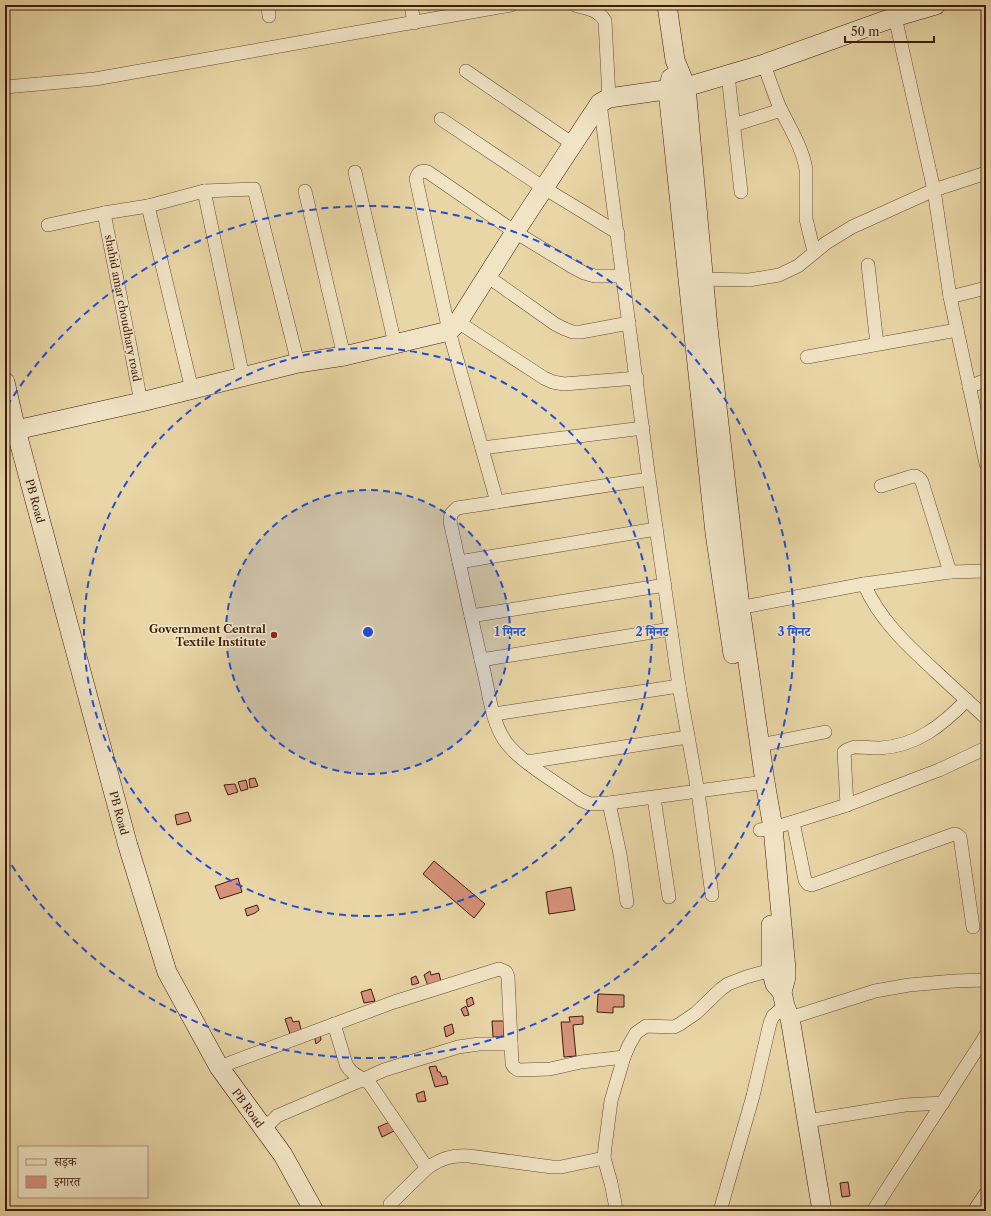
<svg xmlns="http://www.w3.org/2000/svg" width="991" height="1216" font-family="'Libre Caslon Text','Noto Serif Devanagari',serif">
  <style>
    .building { fill: #d7927b; stroke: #3d1c0d }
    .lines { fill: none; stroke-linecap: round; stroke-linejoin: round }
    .street-casing { stroke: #684a33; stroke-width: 14 }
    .secondary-casing { stroke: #3d1c0d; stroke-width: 20 }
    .street { stroke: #f1e4c5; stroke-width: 13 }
    .secondary { stroke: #f1e4c5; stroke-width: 19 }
    .ring { fill: none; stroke: #1d4ed8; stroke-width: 2; stroke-dasharray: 7 5 }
    .poi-dot { fill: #8f2418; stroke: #f1e4c5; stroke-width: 1.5 }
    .labels { text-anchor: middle; stroke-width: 3; stroke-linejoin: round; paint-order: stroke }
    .street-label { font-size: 11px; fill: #3d1c0d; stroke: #f1e4c5 }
    .poi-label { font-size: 11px; font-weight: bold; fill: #3d1c0d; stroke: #f1e4c5; text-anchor: end }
    .centre { fill: #1d4ed8; stroke: #f1e4c5; stroke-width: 2 }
    .ring-label { font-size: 12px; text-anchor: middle; font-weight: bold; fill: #1d4ed8; stroke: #f1e4c5; stroke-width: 3; stroke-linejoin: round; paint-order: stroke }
  </style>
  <rect width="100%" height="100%" fill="#e9d6a6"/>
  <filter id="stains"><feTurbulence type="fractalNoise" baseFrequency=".005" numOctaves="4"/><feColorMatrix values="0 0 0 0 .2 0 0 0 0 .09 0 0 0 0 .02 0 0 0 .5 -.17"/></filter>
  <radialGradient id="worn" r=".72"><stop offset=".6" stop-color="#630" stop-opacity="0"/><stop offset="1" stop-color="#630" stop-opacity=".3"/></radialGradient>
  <g class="building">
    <polygon points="255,778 258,786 250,788 249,779"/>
    <polygon points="246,780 248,789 241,791 238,782"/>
    <polygon points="235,784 238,792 228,795 224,785"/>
    <polygon points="188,812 191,821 177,825 175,815"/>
    <polygon points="434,861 485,904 474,918 423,874"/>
    <polygon points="238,878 242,892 220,899 215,886"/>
    <polygon points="571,887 575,910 549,914 546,892"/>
    <polygon points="257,905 259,910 255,913 247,916 245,909"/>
    <polygon points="430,971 431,975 439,973 441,982 428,986 424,975"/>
    <polygon points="416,976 419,983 412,985 411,978"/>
    <polygon points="371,989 375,1001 364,1003 361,992"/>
    <polygon points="598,994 624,995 624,1007 613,1007 613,1013 597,1012"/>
    <polygon points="472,997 474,1004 468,1007 466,1000"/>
    <polygon points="466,1006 469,1015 464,1016 461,1009"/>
    <polygon points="583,1016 583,1024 573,1025 576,1056 564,1057 561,1022 570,1022 569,1017"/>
    <polygon points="291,1017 293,1022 299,1021 301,1030 290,1034 285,1019"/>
    <polygon points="492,1021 504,1021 504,1037 493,1037"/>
    <polygon points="452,1024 454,1033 446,1037 444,1027"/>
    <polygon points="320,1033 321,1040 316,1044 314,1035"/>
    <polygon points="436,1066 438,1072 440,1072 442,1077 446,1076 448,1084 435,1087 429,1067"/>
    <polygon points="424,1091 426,1101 418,1102 416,1094"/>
    <polygon points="392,1121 396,1130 382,1137 378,1127"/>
    <polygon points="848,1182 850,1196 842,1197 840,1183"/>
  </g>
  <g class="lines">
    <g class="street-casing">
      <g id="street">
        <polyline points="268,5 269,16"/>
        <polyline points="411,5 414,23"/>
        <path d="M575,5C587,9 598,9 605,21L609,98"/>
        <polyline points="895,17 934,190 950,297 986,464"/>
        <path d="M764,64C769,79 774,94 780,108C790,128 802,147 806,169V219L814,252"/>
        <polyline points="466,71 573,144"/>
        <polyline points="728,75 741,192"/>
        <polyline points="5,87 95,79 511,5"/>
        <polyline points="600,103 649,479 679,686 698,792 712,895"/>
        <polyline points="441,119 544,188 618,233"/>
        <polyline points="734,125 781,110"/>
        <polyline points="355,172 395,344"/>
        <polyline points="204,191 243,377"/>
        <polyline points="305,191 344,356"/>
        <polyline points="148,206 192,390"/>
        <polyline points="104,213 141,402"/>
        <polyline points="48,225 104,213 148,206 204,191 254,189 298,363"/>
        <polyline points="868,265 877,344"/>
        <polyline points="487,276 555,324 565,329 573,332 581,332 629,323"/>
        <polyline points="696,279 749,280 779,275 798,266 826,243 852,227 934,190 986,173"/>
        <polyline points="950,297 986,288"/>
        <polyline points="458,322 544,378 553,382 564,384 637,378"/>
        <polyline points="807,357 957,330"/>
        <polyline points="969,387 986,380"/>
        <polyline points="482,448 643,428"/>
        <path d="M649,479L457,508L451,514L450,521C461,571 472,622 484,672C489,694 492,722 505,741C521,763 559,784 581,800L590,804L609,803L765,782"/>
        <path d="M881,486L913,476C918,476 920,478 922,482L950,572"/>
        <path d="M497,502L449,331L416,179C418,172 421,170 428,172L515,232L571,266L584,273L595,276H623"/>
        <polyline points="459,562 656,529"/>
        <path d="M864,584C879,619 906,644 934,670C951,686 969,702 986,718"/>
        <polyline points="733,609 864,584 950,572 986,571"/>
        <polyline points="471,616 665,585"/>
        <polyline points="481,660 671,629"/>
        <polyline points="494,714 679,686"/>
        <polyline points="760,745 825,732"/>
        <polyline points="527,762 688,737"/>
        <polyline points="654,798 669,897"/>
        <polyline points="609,803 620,854 627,902"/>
        <path d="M847,805L844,752C847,749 850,748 855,747C863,747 872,748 880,748C917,746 942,725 967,700"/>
        <polyline points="793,822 805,880 808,884 812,885 954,834 957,835 960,837 973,927"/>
        <polyline points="760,830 773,828 793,822 847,805 939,770 986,748"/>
        <polyline points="790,1018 875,991 909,985 954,981 986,980"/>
        <path d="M334,1024L346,1064C352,1076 361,1076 370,1084L427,1168"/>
        <polyline points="219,1067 394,1002 499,969 506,972 508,977 512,1064 514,1067 518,1070 550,1069 581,1062 624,1057"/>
        <polyline points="807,1121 905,1105 943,1103"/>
        <polyline points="264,1129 277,1116 364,1079 384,1070 458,1047 479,1044 511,1044"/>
        <path d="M391,1211L390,1207V1204L427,1168C442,1158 452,1155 469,1156L552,1167H561L604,1158"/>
        <polyline points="616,1211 615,1203 611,1183 604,1158 605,1147 611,1101 624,1057 629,1045 636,1033 646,1026 674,1027 680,1024 696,1013 721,989 728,984 746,977 771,970 778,970"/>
        <polyline points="720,1211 753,1096 770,1023 773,1016 785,1006"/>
        <polyline points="873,1211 986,1035"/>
        <polyline points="974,1211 986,1193"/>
      </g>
    </g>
    <g class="secondary-casing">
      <g id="secondary">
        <polyline points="667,5 675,60 686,87 708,328 740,607 765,782 773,828 786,969 786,977 782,992 785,1006 790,1018 822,1211"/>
        <polyline points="671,78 668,91 715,533 733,654"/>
        <polyline points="5,382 16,430 128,846 167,972 219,1067 283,1155 314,1211"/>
        <polyline points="16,430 141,402 298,363 344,356 449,331 458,322 515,232 600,103 609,98 686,87 764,64 895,17 936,5"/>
        <polyline points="771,925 771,970 775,984 782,992"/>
      </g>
    </g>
    <use href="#street" class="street"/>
    <use href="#secondary" class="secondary"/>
  </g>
  <circle cx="368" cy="632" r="142" fill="#1d4ed8" fill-opacity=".12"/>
  <g class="ring">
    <circle cx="368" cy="632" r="142"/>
    <circle cx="368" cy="632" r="284"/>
    <path d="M7 406A426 426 0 1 1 7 858"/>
  </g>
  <circle class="poi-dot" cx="274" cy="635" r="4"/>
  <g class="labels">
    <g class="street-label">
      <text transform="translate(123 308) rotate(79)" y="4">shahid amar choudhary road</text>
      <text transform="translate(35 501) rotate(75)" y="4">PB Road</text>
      <text transform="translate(119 813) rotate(75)" y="4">PB Road</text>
      <text transform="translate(248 1108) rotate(54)" y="4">PB Road</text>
    </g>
    <g class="poi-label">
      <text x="266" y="633">Government Central<tspan x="266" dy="13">Textile Institute</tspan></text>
    </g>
  </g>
  <circle cx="368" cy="632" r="6" class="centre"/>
  <g class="ring-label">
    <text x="510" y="636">1 मिनट</text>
    <text x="652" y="636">2 मिनट</text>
    <text x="794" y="636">3 मिनट</text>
  </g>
  <rect width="991" height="1216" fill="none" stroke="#e9d6a6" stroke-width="20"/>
  <rect x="6" y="6" width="979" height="1204" fill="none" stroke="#3d1c0d" stroke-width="2"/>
  <rect x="10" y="10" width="971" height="1196" fill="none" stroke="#3d1c0d"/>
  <rect x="18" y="1146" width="130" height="52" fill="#f1e4c5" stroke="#a9947b"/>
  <rect x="26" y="1159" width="20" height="6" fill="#f1e4c5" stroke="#a9947b"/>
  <text x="54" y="1166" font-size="12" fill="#3d1c0d">सड़क</text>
  <rect x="26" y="1176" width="20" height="12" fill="#d7927b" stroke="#a9947b"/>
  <text x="54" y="1186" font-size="12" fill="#3d1c0d">इमारत</text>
  <path d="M845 36v6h89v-6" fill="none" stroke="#3d1c0d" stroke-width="2"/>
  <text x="851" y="36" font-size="12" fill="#3d1c0d" stroke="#f1e4c5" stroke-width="3" paint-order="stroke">50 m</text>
  <rect width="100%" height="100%" filter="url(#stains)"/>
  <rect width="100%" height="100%" fill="url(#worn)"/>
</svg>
